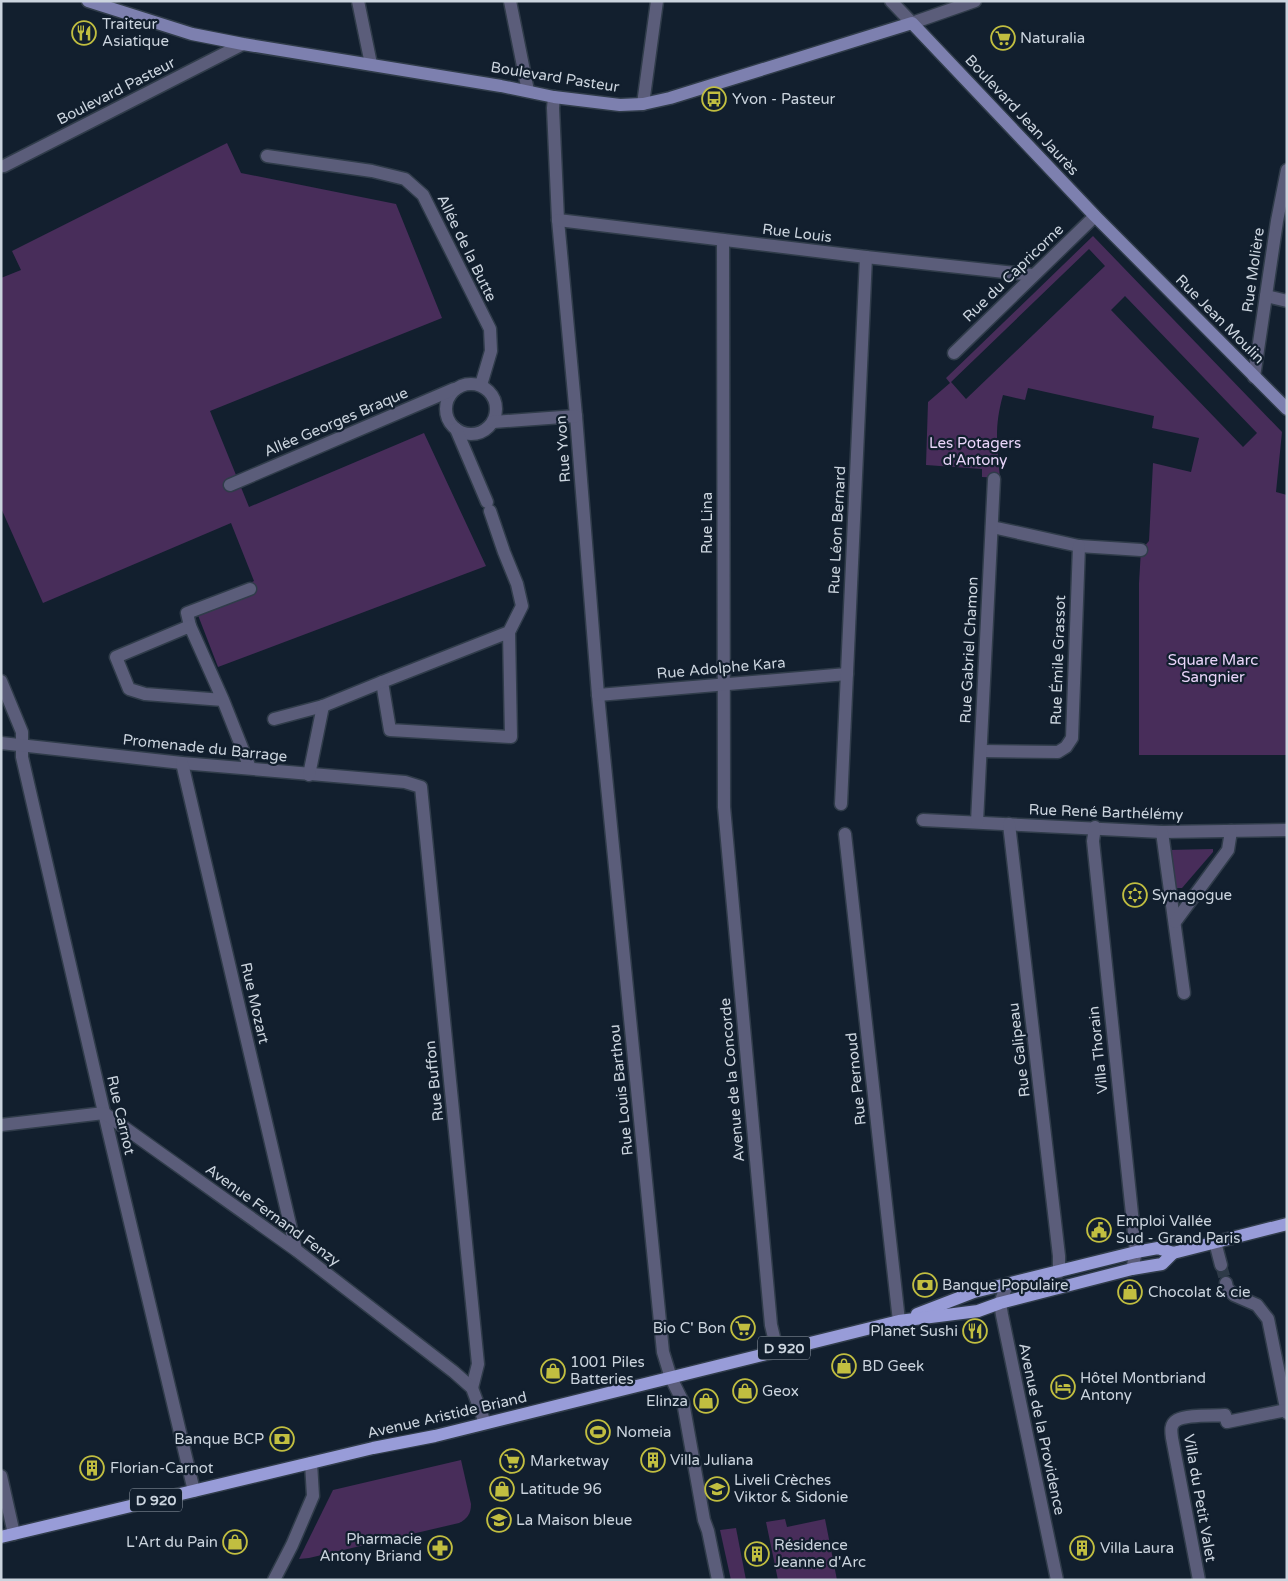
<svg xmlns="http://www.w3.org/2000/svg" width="1288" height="1581" font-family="'Varela Round',sans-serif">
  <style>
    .green { fill: #482d5a; fill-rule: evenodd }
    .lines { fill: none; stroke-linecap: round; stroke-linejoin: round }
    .minor-tunnel { stroke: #2e3a48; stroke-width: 12; stroke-dasharray: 12 6; stroke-linecap: butt }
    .minor-casing { stroke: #303c4a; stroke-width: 15 }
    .tertiary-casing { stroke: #303c4a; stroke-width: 15 }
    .secondary-casing { stroke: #303c4a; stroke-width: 15 }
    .primary-casing { stroke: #303c4a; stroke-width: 15 }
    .minor { stroke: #5b5d7a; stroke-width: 12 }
    .tertiary { stroke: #5b5d7a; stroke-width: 12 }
    .secondary { stroke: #7d80af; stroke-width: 12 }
    .primary { stroke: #989cd8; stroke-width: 12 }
    .labels { text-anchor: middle; stroke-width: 4.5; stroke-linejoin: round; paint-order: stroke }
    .shield { fill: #121f2e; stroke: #949ea9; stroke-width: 1 }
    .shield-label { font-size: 14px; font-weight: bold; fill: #cbd4de }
    .poi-label { font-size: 15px; fill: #cbd4de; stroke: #121f2e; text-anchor: start }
    .street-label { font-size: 15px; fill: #cbd4de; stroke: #121f2e }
    .park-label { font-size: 15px; fill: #e8d4f8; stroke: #121f2e }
  </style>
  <rect width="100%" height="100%" fill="#121f2e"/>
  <g class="green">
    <polygon points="227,143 241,173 396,204 442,318 210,411 249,507 424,433 486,566 218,667 196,610 254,581 231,523 43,603 1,508 1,278 21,270 12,251"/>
    <path d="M1093,236L1282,432L1276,492L1287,495V755H1139V583L1141,550L1149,541L1153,463L1191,472L1199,438L1152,428L1154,416L1028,388L1025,400L1003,395C994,427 997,445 1000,478L982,477V469L926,465L928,402L950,383L946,378ZM1089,249L1105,266L966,399L951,382ZM1125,296L1257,433L1243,447L1111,310Z"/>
    <polygon points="1213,849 1213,852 1182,888 1175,888 1168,850"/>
    <path d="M461,1460L471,1504C471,1514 467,1519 459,1523L309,1558L299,1559L333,1490Z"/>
    <polygon points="785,1519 787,1527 825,1519 837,1580 778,1580 766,1522"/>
    <polygon points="736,1528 746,1580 731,1580 720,1530"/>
  </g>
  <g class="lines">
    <polyline class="minor-tunnel" points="1221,1265 1226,1283"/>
    <g class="minor-casing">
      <g id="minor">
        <polyline points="358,1 371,64"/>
        <polyline points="510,1 528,91"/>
        <polyline points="554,97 553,108 558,220 576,416 598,695 663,1352 671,1378 683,1402 704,1520 708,1531 718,1580"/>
        <polyline points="643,104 657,1"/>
        <polyline points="267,156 372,171 405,179 423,195 490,329 491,351 481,385"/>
        <polyline points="4,166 243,44"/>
        <polyline points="558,220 866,257 1033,275"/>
        <polyline points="723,240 724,807 771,1325 777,1350"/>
        <polyline points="1266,296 1287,301"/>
        <polyline points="954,353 1095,216"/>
        <polyline points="1254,377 1277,221 1287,170"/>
        <circle cx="471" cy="409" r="25"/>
        <polyline points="493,422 576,416"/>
        <polyline points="456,429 487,502"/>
        <polyline points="230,485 454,389"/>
        <polyline points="490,511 504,552 517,584 522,606 509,632 511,737 390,730 382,682 509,632"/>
        <polyline points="992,527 1079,546 1141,550"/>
        <polyline points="190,626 187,613 250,589"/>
        <polyline points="1,681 22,732 22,757 109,1134 194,1491"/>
        <polyline points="598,695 847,674"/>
        <polyline points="223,700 145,694 129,689 116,657 190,626 223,700 250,768"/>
        <polyline points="274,719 323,706 382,682"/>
        <polyline points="1,743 182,763 405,782 421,787 478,1364 472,1388"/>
        <polyline points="981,751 1058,752 1066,747 1072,738 1079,546"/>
        <polyline points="182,763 296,1250"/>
        <polyline points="309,775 323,706"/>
        <polyline points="841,804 866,257"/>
        <polyline points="923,820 1162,832 1287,830"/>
        <polyline points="977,822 994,479"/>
        <polyline points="1009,824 1059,1256 1059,1272"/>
        <polyline points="1095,827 1093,841 1136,1252 1132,1269"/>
        <polyline points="1162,832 1184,993"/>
        <polyline points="845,834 899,1321"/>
        <polyline points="1175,922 1228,850 1231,831"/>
        <polyline points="1,1125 104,1113 296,1250 454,1372 472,1388 485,1423"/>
        <polyline points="1215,1242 1221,1265"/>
        <polyline points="1226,1283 1227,1288 1234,1295 1257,1305 1268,1319 1287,1413"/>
        <polyline points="1007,1285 1000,1303 1002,1315 1057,1580"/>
        <polyline points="1,1476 14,1534"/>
        <polyline points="274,1580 292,1545 313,1496 311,1463"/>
        <path d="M1199,1580L1172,1438C1171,1431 1170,1424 1177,1420C1187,1414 1214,1416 1225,1415L1227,1422L1286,1410"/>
      </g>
    </g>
    <g class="tertiary-casing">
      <polyline id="tertiary" points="891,1 912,23 975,1"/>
    </g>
    <g class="secondary-casing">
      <polyline id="secondary" points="88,1 192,34 243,44 501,86 554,97 620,105 643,104 670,98 912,23 1095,216 1287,409"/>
    </g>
    <g class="primary-casing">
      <g id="primary">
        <polyline points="917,1314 974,1292 1136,1252 1158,1248 1173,1253 1287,1224"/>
        <polyline points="1,1537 373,1448 435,1436 899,1321 978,1311 1000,1303 1132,1269 1162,1264 1173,1253"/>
      </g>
    </g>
    <use href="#minor" class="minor"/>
    <use href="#tertiary" class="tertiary"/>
    <use href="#secondary" class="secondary"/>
    <use href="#primary" class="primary"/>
  </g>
  <defs>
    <g id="restaurant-ring" transform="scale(1.25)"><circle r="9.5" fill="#121f2e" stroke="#c1be40" stroke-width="1.5"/><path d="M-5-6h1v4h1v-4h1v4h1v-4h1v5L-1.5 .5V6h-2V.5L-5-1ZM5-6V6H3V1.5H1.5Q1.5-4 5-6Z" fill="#c1be40"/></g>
    <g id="supermarket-ring" transform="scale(1.25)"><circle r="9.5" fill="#121f2e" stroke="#c1be40" stroke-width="1.5"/><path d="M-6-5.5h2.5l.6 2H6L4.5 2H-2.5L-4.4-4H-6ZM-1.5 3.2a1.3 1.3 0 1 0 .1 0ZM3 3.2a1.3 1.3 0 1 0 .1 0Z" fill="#c1be40"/></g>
    <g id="bus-ring" transform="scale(1.25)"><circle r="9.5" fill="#121f2e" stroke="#c1be40" stroke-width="1.5"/><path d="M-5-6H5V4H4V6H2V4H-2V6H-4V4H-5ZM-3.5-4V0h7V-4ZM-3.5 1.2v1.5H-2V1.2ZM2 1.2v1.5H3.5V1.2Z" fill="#c1be40"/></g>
    <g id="synagogue-ring" transform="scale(1.25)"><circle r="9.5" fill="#121f2e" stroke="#c1be40" stroke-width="1.5"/><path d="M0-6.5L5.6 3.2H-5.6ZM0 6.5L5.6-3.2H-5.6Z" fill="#c1be40"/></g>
    <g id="civic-ring" transform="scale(1.25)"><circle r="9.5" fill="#121f2e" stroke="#c1be40" stroke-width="1.5"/><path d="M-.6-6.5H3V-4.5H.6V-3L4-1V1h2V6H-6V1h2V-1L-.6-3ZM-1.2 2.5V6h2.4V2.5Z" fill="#c1be40"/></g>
    <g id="bank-ring" transform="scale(1.25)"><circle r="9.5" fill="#121f2e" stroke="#c1be40" stroke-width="1.5"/><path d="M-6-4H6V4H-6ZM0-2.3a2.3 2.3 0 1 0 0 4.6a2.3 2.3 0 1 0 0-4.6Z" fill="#c1be40"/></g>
    <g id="shop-ring" transform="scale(1.25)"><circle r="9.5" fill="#121f2e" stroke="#c1be40" stroke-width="1.5"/><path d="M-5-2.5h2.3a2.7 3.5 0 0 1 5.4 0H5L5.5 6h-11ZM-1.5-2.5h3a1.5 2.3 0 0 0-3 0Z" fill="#c1be40"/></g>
    <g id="hotel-ring" transform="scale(1.25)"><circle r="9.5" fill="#121f2e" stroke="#c1be40" stroke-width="1.5"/><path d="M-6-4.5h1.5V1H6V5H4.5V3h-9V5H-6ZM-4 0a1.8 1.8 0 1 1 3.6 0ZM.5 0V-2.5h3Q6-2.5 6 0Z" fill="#c1be40"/></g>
    <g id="stadium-ring" transform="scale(1.25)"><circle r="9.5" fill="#121f2e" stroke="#c1be40" stroke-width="1.5"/><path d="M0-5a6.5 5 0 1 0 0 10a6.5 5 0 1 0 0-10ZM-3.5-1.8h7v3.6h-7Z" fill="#c1be40"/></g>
    <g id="building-ring" transform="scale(1.25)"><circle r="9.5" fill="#121f2e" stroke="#c1be40" stroke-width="1.5"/><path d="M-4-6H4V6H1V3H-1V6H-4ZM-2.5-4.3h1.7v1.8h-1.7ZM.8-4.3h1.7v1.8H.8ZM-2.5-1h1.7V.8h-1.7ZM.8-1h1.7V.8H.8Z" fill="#c1be40"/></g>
    <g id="school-ring" transform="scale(1.25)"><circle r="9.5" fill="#121f2e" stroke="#c1be40" stroke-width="1.5"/><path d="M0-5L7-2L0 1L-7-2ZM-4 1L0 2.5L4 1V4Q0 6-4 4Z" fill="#c1be40"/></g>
    <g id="pharmacy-ring" transform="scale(1.25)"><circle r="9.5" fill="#121f2e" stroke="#c1be40" stroke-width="1.5"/><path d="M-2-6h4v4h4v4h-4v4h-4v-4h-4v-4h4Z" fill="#c1be40"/></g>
  </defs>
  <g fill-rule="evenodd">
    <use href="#restaurant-ring" x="84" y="33"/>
    <use href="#supermarket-ring" x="1003" y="38"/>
    <use href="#bus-ring" x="714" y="99"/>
    <use href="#synagogue-ring" x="1135" y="895"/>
    <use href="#civic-ring" x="1099" y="1230"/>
    <use href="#bank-ring" x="925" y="1285"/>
    <use href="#shop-ring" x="1130" y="1292"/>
    <use href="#supermarket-ring" x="743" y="1328"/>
    <use href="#restaurant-ring" x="975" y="1331"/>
    <use href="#shop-ring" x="844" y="1366"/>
    <use href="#shop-ring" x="553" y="1371"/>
    <use href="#hotel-ring" x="1063" y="1387"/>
    <use href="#shop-ring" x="745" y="1391"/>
    <use href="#shop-ring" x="706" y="1401"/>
    <use href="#stadium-ring" x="598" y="1432"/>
    <use href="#bank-ring" x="282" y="1439"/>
    <use href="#building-ring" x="653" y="1460"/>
    <use href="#supermarket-ring" x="512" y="1461"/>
    <use href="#building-ring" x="92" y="1468"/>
    <use href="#shop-ring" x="502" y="1489"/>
    <use href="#school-ring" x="717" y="1489"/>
    <use href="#school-ring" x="499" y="1520"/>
    <use href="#shop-ring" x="235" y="1542"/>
    <use href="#pharmacy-ring" x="440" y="1548"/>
    <use href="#building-ring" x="1082" y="1548"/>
    <use href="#building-ring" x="757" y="1554"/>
  </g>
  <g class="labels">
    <g class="shield">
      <rect x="758" y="1336.5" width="52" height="23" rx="4"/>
      <rect x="130" y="1488.5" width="52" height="23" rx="4"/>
    </g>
    <g class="shield-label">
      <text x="784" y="1353">D 920</text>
      <text x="156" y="1505">D 920</text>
    </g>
    <g class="poi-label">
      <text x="102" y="29">Traiteur<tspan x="102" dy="17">Asiatique</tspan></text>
      <text x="1020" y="43">Naturalia</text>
      <text x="732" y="104">Yvon - Pasteur</text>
      <text x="1152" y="900">Synagogue</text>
      <text x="1116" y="1226">Emploi Vallée<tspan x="1116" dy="17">Sud - Grand Paris</tspan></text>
      <text x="942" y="1290">Banque Populaire</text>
      <text x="1148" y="1297">Chocolat &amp; cie</text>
      <text x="726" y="1333" text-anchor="end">Bio C' Bon</text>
      <text x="958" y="1336" text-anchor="end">Planet Sushi</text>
      <text x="570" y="1367">1001 Piles<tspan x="570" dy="17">Batteries</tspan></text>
      <text x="862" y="1371">BD Geek</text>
      <text x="1080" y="1383">Hôtel Montbriand<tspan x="1080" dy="17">Antony</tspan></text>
      <text x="762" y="1396">Geox</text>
      <text x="688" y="1406" text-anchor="end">Elinza</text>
      <text x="616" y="1437">Nomeia</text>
      <text x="264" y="1444" text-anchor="end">Banque BCP</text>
      <text x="670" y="1465">Villa Juliana</text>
      <text x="530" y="1466">Marketway</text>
      <text x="110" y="1473">Florian-Carnot</text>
      <text x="734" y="1485">Liveli Crèches<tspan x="734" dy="17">Viktor &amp; Sidonie</tspan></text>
      <text x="520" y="1494">Latitude 96</text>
      <text x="516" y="1525">La Maison bleue</text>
      <text x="422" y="1544" text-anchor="end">Pharmacie<tspan x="422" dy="17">Antony Briand</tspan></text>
      <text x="218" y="1547" text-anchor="end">L'Art du Pain</text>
      <text x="774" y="1550">Résidence<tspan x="774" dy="17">Jeanne d'Arc</tspan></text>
      <text x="1100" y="1553">Villa Laura</text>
    </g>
    <g class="street-label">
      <text transform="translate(555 77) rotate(9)" y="5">Boulevard Pasteur</text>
      <text transform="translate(116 91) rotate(-27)" y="5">Boulevard Pasteur</text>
      <text transform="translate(1022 115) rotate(47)" y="5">Boulevard Jean Jaurès</text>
      <text transform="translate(797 233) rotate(7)" y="5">Rue Louis</text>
      <text transform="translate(467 248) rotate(64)" y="5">Allée de la Butte</text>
      <text transform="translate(1253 270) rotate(-82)" y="5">Rue Molière</text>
      <text transform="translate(1013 273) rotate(-44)" y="5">Rue du Capricorne</text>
      <text transform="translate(1220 319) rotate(45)" y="5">Rue Jean Moulin</text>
      <text transform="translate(336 422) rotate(-23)" y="5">Allée Georges Braque</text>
      <text transform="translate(563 449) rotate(-94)" y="5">Rue Yvon</text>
      <text transform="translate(707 523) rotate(-90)" y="5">Rue Lina</text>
      <text transform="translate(837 530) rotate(-87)" y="5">Rue Léon Bernard</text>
      <text transform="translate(969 650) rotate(-87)" y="5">Rue Gabriel Chamon</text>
      <text transform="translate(1058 660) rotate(-88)" y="5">Rue Émile Grassot</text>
      <text transform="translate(721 668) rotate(-5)" y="5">Rue Adolphe Kara</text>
      <text transform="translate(205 748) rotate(6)" y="5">Promenade du Barrage</text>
      <text transform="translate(1106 812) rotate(2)" y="5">Rue René Barthélémy</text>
      <text transform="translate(255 1003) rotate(77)" y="5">Rue Mozart</text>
      <text transform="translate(1019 1050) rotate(-97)" y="5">Rue Galipeau</text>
      <text transform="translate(1098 1050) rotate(-96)" y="5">Villa Thorain</text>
      <text transform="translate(856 1079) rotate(-96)" y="5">Rue Pernoud</text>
      <text transform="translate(732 1080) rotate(-95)" y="5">Avenue de la Concorde</text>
      <text transform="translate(434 1081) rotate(-96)" y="5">Rue Buffon</text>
      <text transform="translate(621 1090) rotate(-96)" y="5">Rue Louis Barthou</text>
      <text transform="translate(121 1115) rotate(77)" y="5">Rue Carnot</text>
      <text transform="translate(273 1215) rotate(36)" y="5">Avenue Fernand Fenzy</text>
      <text transform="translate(447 1415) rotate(-13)" y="5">Avenue Aristide Briand</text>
      <text transform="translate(1042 1429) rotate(78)" y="5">Avenue de la Providence</text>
      <text transform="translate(1200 1498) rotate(80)" y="5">Villa du Petit Valet</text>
    </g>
    <g class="park-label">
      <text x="975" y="448">Les Potagers<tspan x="975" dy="17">d'Antony</tspan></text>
      <text x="1213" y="665">Square Marc<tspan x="1213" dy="17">Sangnier</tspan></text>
    </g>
  </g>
  <rect width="1288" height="1581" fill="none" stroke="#cbd4de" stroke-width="5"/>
</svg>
